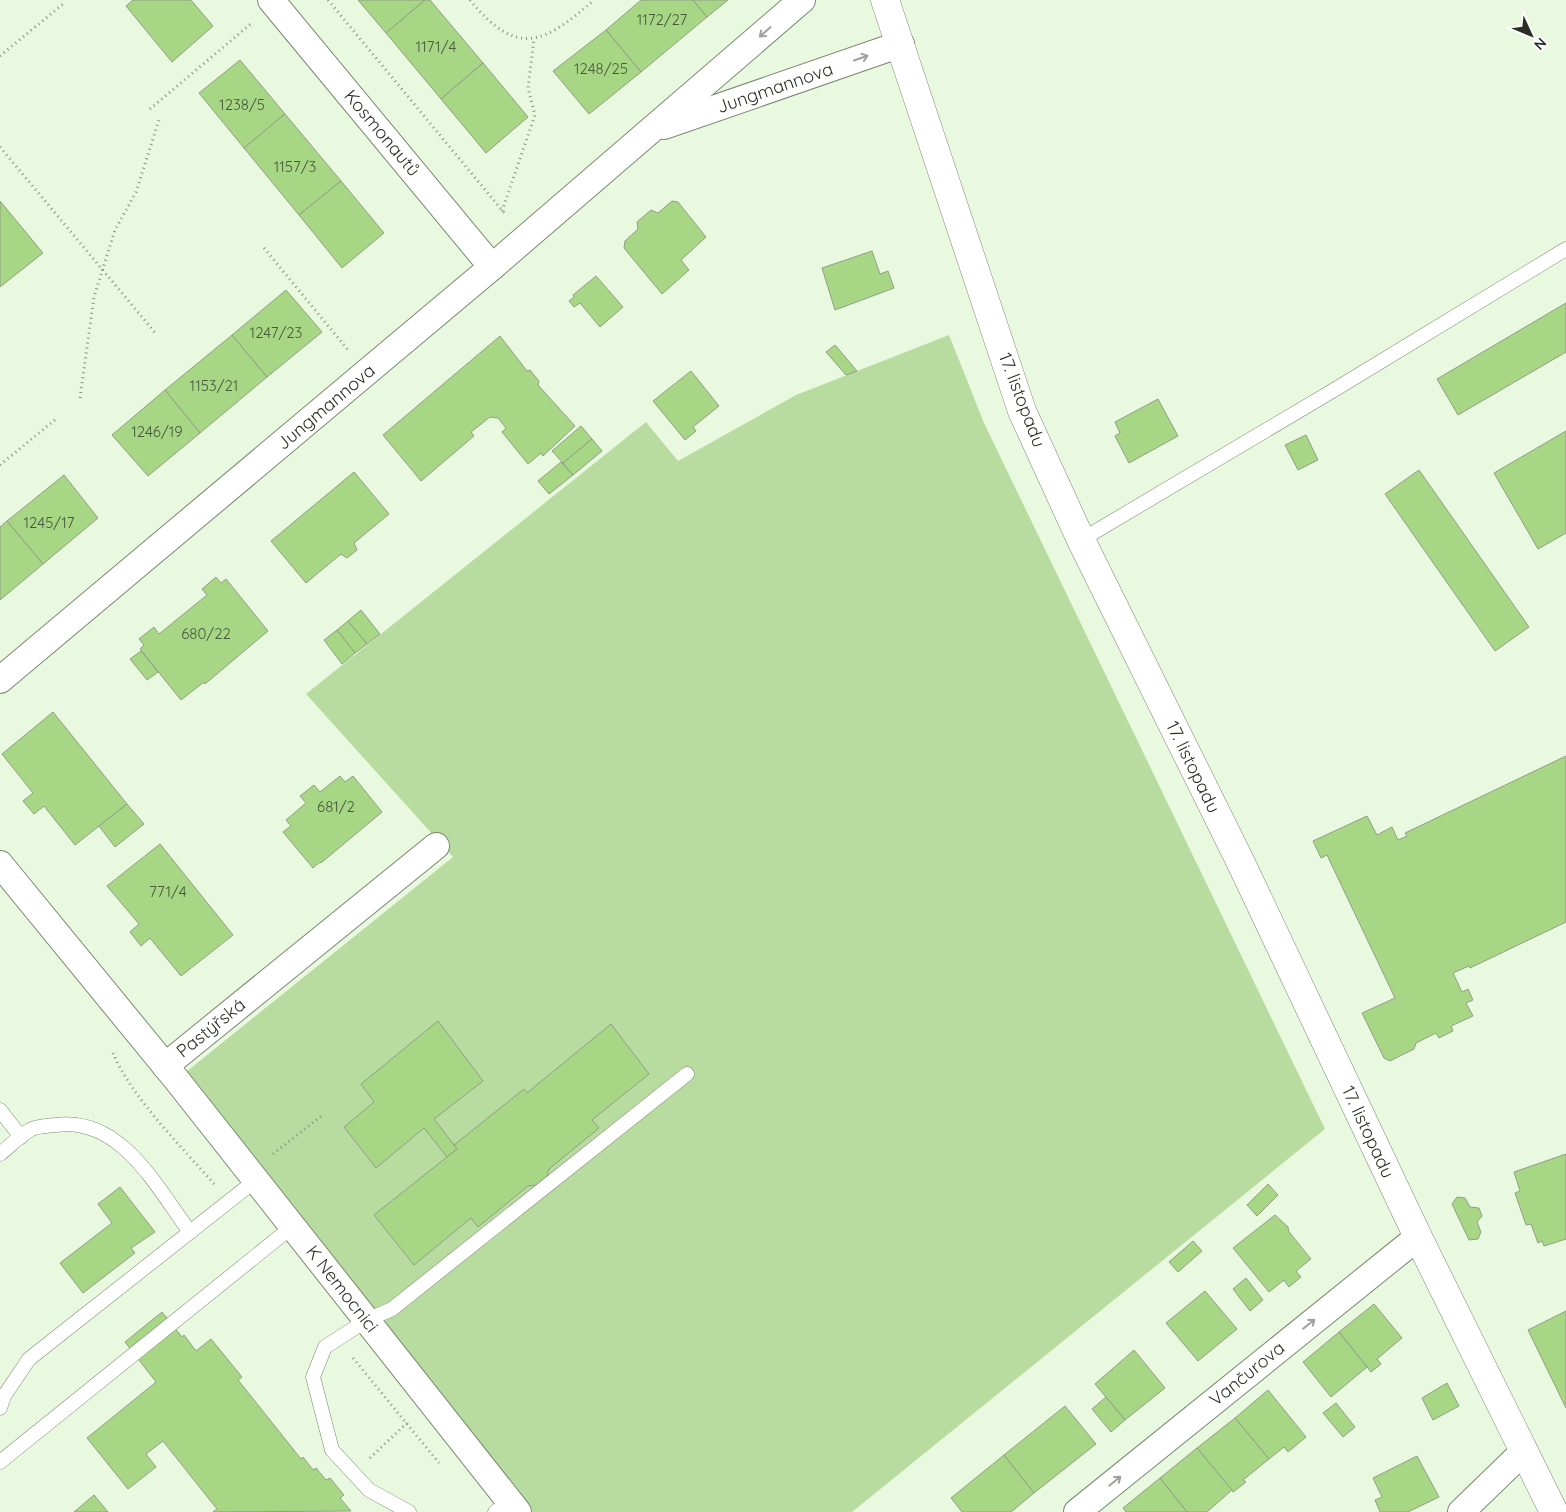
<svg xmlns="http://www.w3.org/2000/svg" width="1566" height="1512" font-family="Quicksand,sans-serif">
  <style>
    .green { fill: #b8dba0 }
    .building { fill: #a7d785; stroke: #909e87 }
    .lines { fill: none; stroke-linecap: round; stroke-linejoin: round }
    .lane-casing { stroke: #7a8871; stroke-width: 15 }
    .street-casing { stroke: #7a8871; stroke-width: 28 }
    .secondary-casing { stroke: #7a8871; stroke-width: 29 }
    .path { stroke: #889381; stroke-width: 3; stroke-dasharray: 1 4; stroke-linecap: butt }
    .lane { stroke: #fff; stroke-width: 14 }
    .street { stroke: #fff; stroke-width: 26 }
    .secondary { stroke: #fff; stroke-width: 28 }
    .oneway { stroke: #9fa19d }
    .labels { text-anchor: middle; stroke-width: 4; stroke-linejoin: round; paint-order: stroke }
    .number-label { font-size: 15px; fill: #48593d }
    .street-label { font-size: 18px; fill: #292f25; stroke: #fff }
  </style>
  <rect width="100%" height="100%" fill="#e9f9df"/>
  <polygon class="green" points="949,335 984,423 1325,1129 852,1512 518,1512 176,1080 453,857 306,694 646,422 678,461 796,395"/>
  <g class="building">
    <polygon points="133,0 191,0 213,26 172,62 126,6"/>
    <polygon points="358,0 425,0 386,33"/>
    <polygon points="425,0 430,0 483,63 441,99 386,33"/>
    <polygon points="641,0 693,0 707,17 641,72 606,30"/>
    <polygon points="693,0 728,0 707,17"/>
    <polygon points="606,30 641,72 589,114 553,71"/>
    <polygon points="240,60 285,114 244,148 199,93"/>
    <polygon points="483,63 528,117 486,153 441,99"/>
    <polygon points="285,114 341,181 299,215 244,148"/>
    <polygon points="341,181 384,233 342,268 299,215"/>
    <polygon points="0,201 43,253 0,287"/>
    <polygon points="672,201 678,202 706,237 681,260 689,270 662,294 624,248 625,241 638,229 637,222 651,210 658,213"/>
    <polygon points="872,251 880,274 888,271 894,288 835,310 822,268"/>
    <polygon points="596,276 623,307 600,327 580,303 574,307 569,301 574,297 573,295"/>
    <polygon points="286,290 322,332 267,377 232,335"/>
    <polygon points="1566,303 1566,352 1458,415 1437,379"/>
    <polygon points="232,335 267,377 200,433 165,390"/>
    <polygon points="500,336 527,371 530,370 539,381 538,385 575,426 543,456 541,453 528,464 502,432 506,428 498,418 490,417 471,432 474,436 421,481 383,435"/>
    <polygon points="835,345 857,371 846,375 826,352"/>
    <polygon points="691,371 719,406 693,427 696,431 685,440 653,401"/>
    <polygon points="165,390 200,433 148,476 112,435"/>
    <polygon points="1158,399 1178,436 1129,463 1115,436 1120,433 1115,422"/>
    <polygon points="581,426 592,439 563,463 552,451"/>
    <polygon points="1566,431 1566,533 1538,549 1494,473"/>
    <polygon points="1306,435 1318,460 1298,470 1285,445"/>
    <polygon points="592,439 602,451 573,475 563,463"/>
    <polygon points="561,462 573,475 549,494 538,481"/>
    <polygon points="1419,470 1529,627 1495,651 1385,494"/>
    <polygon points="354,472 389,514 354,543 357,550 347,558 341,554 306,583 271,541"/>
    <polygon points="64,475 98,518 43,564 7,521"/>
    <polygon points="7,521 43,564 0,600 0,527"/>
    <polygon points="216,577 221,583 226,579 268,631 205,684 204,682 181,700 140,649 144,645 139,639 154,627 159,634 207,595 202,589"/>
    <polygon points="361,610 380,634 367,644 348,621"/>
    <polygon points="348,621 367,644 355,653 337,630"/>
    <polygon points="337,630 355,653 342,664 324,640"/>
    <polygon points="141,651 158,672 147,680 130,659"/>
    <polygon points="53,712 127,804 75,845 44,806 34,814 23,801 33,793 2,754"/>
    <polygon points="1566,756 1566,922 1470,968 1469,966 1453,973 1462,992 1468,989 1473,1000 1466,1003 1473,1016 1451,1026 1453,1031 1439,1038 1436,1033 1416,1043 1414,1049 1390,1061 1384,1058 1362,1013 1395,998 1327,855 1321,858 1313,841 1367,816 1377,835 1392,827 1398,840 1407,836 1405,833"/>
    <polygon points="340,776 345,782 353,776 382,812 321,863 320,862 313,868 283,832 291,826 286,820 306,803 300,796 314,785 320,792"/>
    <polygon points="127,804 144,824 115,847 99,826"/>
    <polygon points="160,844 233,935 181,976 150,938 141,946 130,932 139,924 107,886"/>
    <polygon points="438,1021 483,1081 434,1119 457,1149 447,1157 424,1128 376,1168 344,1127 374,1102 361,1084"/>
    <polygon points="611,1024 649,1074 592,1120 599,1128 549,1169 547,1176 538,1185 528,1186 478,1227 471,1218 414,1265 374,1215 457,1149 454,1145 524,1089 527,1093"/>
    <polygon points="1566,1154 1566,1239 1544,1246 1542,1241 1538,1243 1531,1224 1526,1225 1515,1193 1520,1191 1514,1172"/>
    <polygon points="1268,1184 1278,1195 1257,1216 1247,1205"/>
    <polygon points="120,1187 155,1232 131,1248 135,1253 83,1293 60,1263 112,1223 98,1204"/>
    <polygon points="1457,1197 1465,1198 1470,1207 1479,1208 1482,1216 1477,1222 1481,1232 1478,1239 1469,1240 1452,1204"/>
    <polygon points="1275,1215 1288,1227 1289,1232 1311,1259 1296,1271 1301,1277 1289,1287 1284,1280 1269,1292 1233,1248"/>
    <polygon points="1193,1241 1202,1251 1178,1272 1169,1262"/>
    <polygon points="1246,1278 1263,1300 1250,1311 1233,1289"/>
    <polygon points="1205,1291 1237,1329 1198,1361 1166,1323"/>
    <polygon points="1374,1304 1402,1338 1377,1359 1381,1364 1371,1372 1339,1332"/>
    <polygon points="1566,1311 1566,1408 1528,1330"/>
    <polygon points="162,1312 182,1337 184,1335 196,1351 211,1339 242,1377 238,1380 301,1459 303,1457 313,1470 316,1468 326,1480 330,1478 344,1495 340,1498 351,1511 213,1512 217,1509 163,1441 146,1454 156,1467 128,1489 87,1438 156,1382 125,1342"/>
    <polygon points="1339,1332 1367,1367 1331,1397 1303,1362"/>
    <polygon points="1134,1350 1165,1388 1125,1420 1095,1384"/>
    <polygon points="1447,1383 1459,1406 1433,1420 1422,1398"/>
    <polygon points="1268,1390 1306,1437 1288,1452 1284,1447 1269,1459 1235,1418"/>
    <polygon points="1106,1397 1125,1420 1111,1432 1092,1409"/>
    <polygon points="1336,1403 1355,1427 1343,1437 1323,1413"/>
    <polygon points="1065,1406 1096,1444 1034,1493 1004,1455"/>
    <polygon points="1235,1418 1269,1459 1243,1480 1246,1482 1233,1492 1197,1448"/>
    <polygon points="1197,1448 1232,1490 1207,1512 1187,1512 1160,1478"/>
    <polygon points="1004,1455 1034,1493 1011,1512 962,1512 951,1498"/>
    <polygon points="1417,1456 1439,1497 1408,1512 1380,1512 1375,1500 1382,1497 1373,1478"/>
    <polygon points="1160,1478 1187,1512 1126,1512 1123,1508"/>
    <polygon points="94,1495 108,1512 74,1512"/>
  </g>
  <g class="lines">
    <g class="lane-casing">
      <g id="lane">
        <polyline points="1081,540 1334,390 1566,249"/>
        <polyline points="0,1110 21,1137"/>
        <path d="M0,1154C10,1146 19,1136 30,1130C36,1126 48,1126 56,1125C121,1116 157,1188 190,1232"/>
        <polyline points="0,1408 4,1396 29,1359 256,1180"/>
        <polyline points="0,1462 293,1226"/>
        <polyline points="409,1512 369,1490 332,1450 313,1377 325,1347 367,1320 392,1309 687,1074"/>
        <polyline points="495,1512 510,1501"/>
      </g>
    </g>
    <g class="street-casing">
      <g id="street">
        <polyline points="271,0 492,267"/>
        <polyline points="664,126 901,44"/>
        <polyline points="0,680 492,267 802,0"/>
        <polyline points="0,864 176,1079 518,1512"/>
        <polyline points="165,1066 436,846"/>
        <polyline points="1077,1512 1418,1237"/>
        <polyline points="1461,1512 1524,1451"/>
      </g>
    </g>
    <g class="secondary-casing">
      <polyline id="secondary" points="885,0 1022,411 1081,540 1241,863 1418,1237 1554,1512"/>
    </g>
    <g class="path">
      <polyline points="328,0 506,215"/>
      <path d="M470,0C517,58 544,44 594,0"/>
      <polyline points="0,56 63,4"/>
      <polyline points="150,109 253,22"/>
      <polyline points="0,147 157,335"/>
      <polyline points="502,211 535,115 528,88 534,39"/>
      <polyline points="264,248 348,350"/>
      <polyline points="80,398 94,297 115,230 136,192 159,120"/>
      <polyline points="0,465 56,419"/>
      <path d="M113,1053C131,1097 182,1147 214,1184"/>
      <polyline points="273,1154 324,1114"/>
      <polyline points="353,1358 439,1463"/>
      <polyline points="370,1458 407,1423"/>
    </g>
    <use href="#lane" class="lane"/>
    <use href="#street" class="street"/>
    <use href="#secondary" class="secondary"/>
  </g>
  <defs><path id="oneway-shaft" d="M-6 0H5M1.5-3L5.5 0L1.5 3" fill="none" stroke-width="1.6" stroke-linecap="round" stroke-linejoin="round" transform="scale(1.25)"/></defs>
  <g class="oneway">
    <use href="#oneway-shaft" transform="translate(765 32) rotate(139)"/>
    <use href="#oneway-shaft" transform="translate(861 58) rotate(-19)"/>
    <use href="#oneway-shaft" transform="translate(1309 1324) rotate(-39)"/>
    <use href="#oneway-shaft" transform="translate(1115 1481) rotate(-39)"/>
  </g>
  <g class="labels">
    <g class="number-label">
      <text x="662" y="25">1172/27</text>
      <text x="436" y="52">1171/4</text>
      <text x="601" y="74">1248/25</text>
      <text x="242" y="110">1238/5</text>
      <text x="295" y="172">1157/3</text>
      <text x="276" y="338">1247/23</text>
      <text x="214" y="391">1153/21</text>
      <text x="157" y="437">1246/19</text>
      <text x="49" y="528">1245/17</text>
      <text x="206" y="639">680/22</text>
      <text x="336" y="812">681/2</text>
      <text x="168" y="897">771/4</text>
    </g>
    <g class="street-label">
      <text transform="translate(775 88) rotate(-19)" y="6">Jungmannova</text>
      <text transform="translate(382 133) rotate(50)" y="6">Kosmonautů</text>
      <text transform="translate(1022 400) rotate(69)" y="6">17. listopadu</text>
      <text transform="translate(326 407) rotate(-40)" y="6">Jungmannova</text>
      <text transform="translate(1193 767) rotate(64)" y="6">17. listopadu</text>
      <text transform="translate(211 1028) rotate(-39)" y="6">Pastýřská</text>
      <text transform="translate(1368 1132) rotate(65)" y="6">17. listopadu</text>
      <text transform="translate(342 1289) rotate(52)" y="6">K Nemocnici</text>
      <text transform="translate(1247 1374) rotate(-39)" y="6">Vančurova</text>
    </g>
  </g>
  <g transform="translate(1531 35) rotate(134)" stroke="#ffffff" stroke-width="4" paint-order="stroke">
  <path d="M0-4L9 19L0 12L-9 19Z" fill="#292f25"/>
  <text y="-8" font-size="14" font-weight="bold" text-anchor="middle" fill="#292f25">N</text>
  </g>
</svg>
